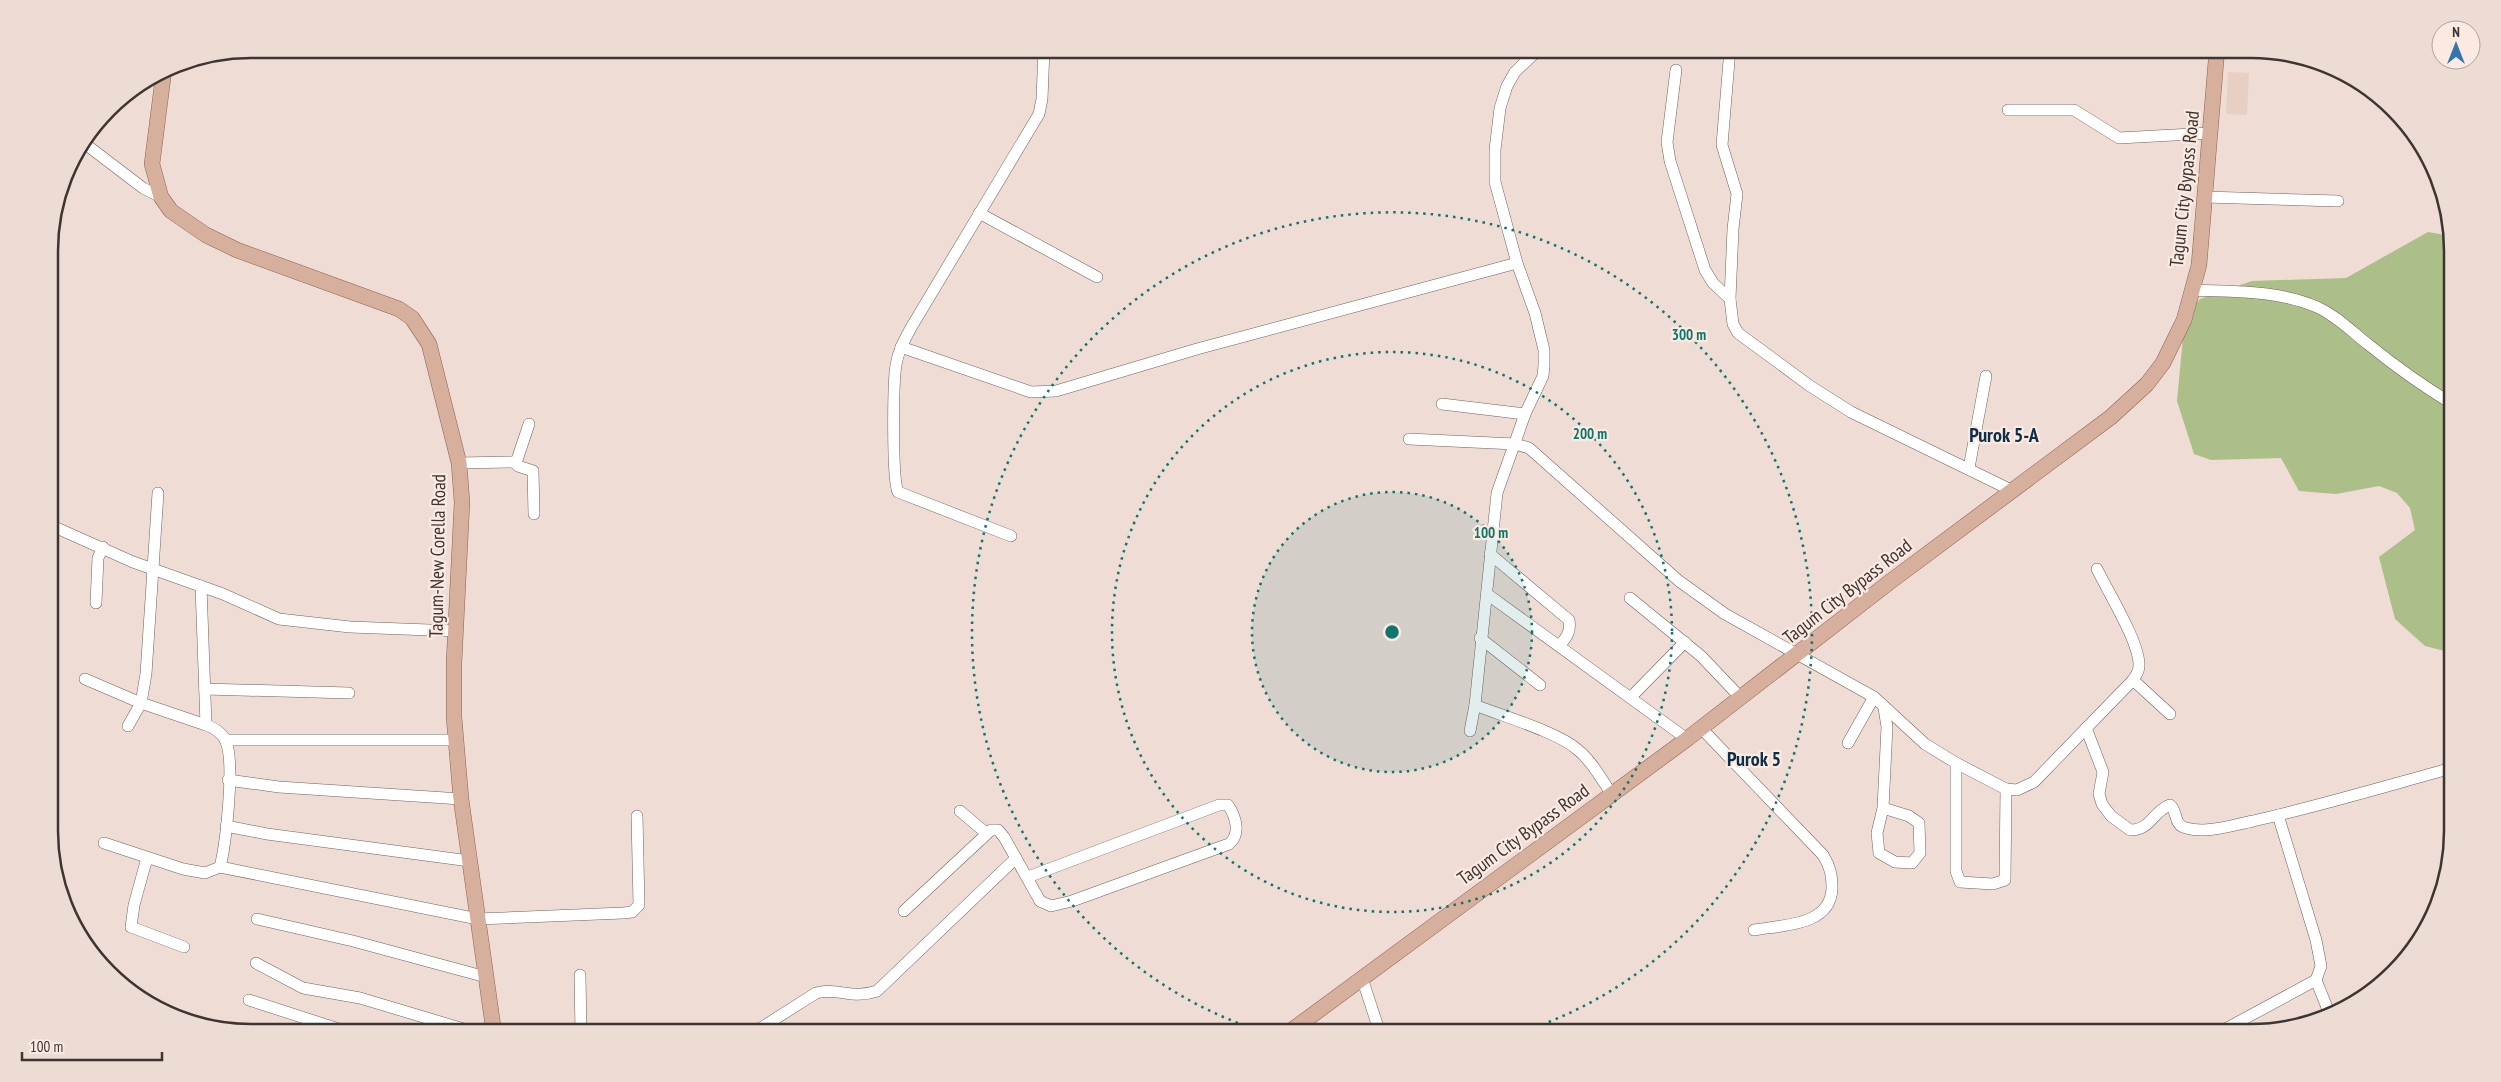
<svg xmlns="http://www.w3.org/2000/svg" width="2501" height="1082" font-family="'PT Sans Narrow',sans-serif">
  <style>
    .built { fill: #e8cfc4 }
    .green { fill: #acbf88 }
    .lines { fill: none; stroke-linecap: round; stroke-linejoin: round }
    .minor-casing { stroke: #71625c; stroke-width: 12 }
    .major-casing { stroke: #8f614d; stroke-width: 16 }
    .minor { stroke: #fff; stroke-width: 11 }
    .major { stroke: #d6af9d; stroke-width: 15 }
    .ring { fill: none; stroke: #0f766e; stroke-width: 2.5; stroke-dasharray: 2.5 5 }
    .labels { text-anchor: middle; stroke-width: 4.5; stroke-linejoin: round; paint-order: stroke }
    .street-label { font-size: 19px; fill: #3c3532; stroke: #fbeae2 }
    .neighbourhood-label { font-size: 20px; font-weight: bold; fill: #0d2e47; stroke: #fbeae2 }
    .rim { fill: none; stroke: #3c3532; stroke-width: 2.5 }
    .centre { fill: #0f766e; stroke: #fbeae2; stroke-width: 2.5 }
    .ring-label { font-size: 15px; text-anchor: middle; font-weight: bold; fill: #0f766e; stroke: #fbeae2; stroke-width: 4.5; stroke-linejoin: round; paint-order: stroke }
  </style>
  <rect width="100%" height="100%" fill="#eedcd5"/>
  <polygon class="built" points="2228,72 2249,73 2247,115 2226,114"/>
  <polygon class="green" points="2428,232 2451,236 2452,653 2425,646 2395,619 2379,557 2415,530 2410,508 2397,493 2379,486 2336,494 2299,491 2281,458 2211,460 2194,454 2177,401 2185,316 2200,299 2252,281 2346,278"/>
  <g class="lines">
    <g class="minor-casing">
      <g id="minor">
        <polyline points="1730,49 1722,145 1737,194 1733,229 1730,299"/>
        <polyline points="1676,70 1667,142 1670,161 1705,270 1713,283 1730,299 1733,324 1738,333 1810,386 1851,412 2013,491"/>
        <polyline points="2008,110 2074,110 2119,138 2210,133"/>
        <polyline points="84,143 143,188 161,197"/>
        <polyline points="2205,197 2338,201"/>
        <polyline points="979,213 1097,277"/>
        <path d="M2192,290C2233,292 2278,290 2317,307C2337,316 2352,332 2369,345C2395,366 2423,386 2451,403"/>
        <polyline points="901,347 1031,392 1056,391 1197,349 1517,263"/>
        <polyline points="1442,404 1525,414"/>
        <polyline points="1409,439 1515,444 1529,448 1679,581 1725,614 1874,697 1925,744 1956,763 2006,789 2017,790 2034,782 2133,680 2170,714"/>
        <polyline points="514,462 518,466 533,471 534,514"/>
        <polyline points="459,463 514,462 517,460 529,424"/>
        <polyline points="1969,468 1986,376"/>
        <polyline points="50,525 133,562 223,594 279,619 350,627 456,631"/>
        <path d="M1011,536L898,492C892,480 893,382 896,365C898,351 905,339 912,326L1039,114L1042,99L1044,49"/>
        <path d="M1490,554L1569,620C1571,631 1567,637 1560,645"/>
        <path d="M2097,569C2108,592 2140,643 2139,666C2139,672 2136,675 2133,680"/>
        <polyline points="1487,594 1687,739"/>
        <polyline points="1630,598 1701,656 1740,697"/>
        <polyline points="96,603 98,558 103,547"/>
        <polyline points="1480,638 1540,685"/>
        <polyline points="85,679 141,703 206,725"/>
        <polyline points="205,689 349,693"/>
        <polyline points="1631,697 1685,642"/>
        <path d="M1475,705C1502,716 1558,732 1578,750C1592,761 1601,779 1611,793"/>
        <polyline points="128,726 141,703 146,674 158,493"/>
        <path d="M1701,728L1823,855C1830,866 1832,875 1832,888C1831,926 1783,925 1754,930"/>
        <path d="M2086,728L2103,772L2099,794L2102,804L2111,816L2130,830C2150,831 2153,811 2170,805C2178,811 2173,825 2186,828C2207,834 2233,825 2253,821C2320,806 2386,786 2452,768"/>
        <polyline points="1470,731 1475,705 1497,493 1525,414 1543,376 1544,365 1544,350 1535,313 1517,263 1495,182 1495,150 1500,108 1507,86 1515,72 1539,49"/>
        <polyline points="226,740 456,740"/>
        <polyline points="1848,743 1874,697"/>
        <polyline points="1956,763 1956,871 1960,882 1993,884 2005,880 2006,789"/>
        <polyline points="228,780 279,787 461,799"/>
        <polyline points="1883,808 1877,833 1879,853 1895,862 1912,863 1920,853 1919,823 1909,816 1883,808 1887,727 1884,708"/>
        <polyline points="960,811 986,833"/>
        <polyline points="2278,815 2316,940 2321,966 2316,980"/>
        <polyline points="226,826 267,834 470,861"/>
        <path d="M104,843L183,869L205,873L220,867C226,843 235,763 226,742C223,733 214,728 206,725L201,586"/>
        <polyline points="147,858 134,905 131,927 184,947"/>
        <polyline points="220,867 478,919 623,913 632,912 639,905 637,816"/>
        <path d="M904,911L991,830H998L1004,837L1040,901L1051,906L1072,901L1229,844C1241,834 1236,817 1228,805H1219L1028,877"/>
        <polyline points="257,919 353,941 486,977"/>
        <polyline points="256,963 303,988 360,998 477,1033"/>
        <polyline points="580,975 581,1033"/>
        <polyline points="1362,978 1380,1033"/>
        <polyline points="125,989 133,991 143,1000"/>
        <polyline points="249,1000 351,1033"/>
        <path d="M753,1033L816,993C840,987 851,1000 877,991L1016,858"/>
        <polyline points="2218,1033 2316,980 2330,1015"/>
      </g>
    </g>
    <g class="major-casing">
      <g id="major">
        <polyline points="164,70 152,164 161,197 171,211 206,235 237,250 399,309 412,318 429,344 459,463 462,502 454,663 454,717 461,799 494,1033"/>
        <polyline points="1288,1033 1687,739 1891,581 2111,417 2147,384 2163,363 2184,320 2199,265 2217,49"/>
      </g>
    </g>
    <use href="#minor" class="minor"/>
    <use href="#major" class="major"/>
  </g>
  <circle cx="1392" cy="632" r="140" fill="#0f766e" fill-opacity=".12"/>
  <g class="ring">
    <circle cx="1392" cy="632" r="140"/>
    <circle cx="1392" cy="632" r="280"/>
    <path d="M1266 1033A420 420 0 1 1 1518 1033"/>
  </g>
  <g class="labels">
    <g class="street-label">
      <text transform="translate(2184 189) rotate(-84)" y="7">Tagum City Bypass Road</text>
      <text transform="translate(437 556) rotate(-89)" y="7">Tagum-New Corella Road</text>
      <text transform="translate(1847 591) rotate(-38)" y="7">Tagum City Bypass Road</text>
      <text transform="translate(1523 834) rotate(-36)" y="7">Tagum City Bypass Road</text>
    </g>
    <g class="neighbourhood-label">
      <text x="2004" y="442">Purok 5-A</text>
      <text x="1754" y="766">Purok 5</text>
    </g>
  </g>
  <path d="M0 0H2501V1082H0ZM251 58H2251A193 193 0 0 1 2444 251V831A193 193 0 0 1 2251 1024H251A193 193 0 0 1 58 831V251A193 193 0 0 1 251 58Z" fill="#ecdcd4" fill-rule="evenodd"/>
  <path class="rim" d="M251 58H2251A193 193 0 0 1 2444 251V831A193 193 0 0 1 2251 1024H251A193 193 0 0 1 58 831V251A193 193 0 0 1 251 58Z"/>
  <circle cx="1392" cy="632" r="8" class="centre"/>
  <g class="ring-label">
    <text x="1689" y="340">300 m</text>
    <text x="1590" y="439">200 m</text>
    <text x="1491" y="538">100 m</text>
  </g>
  <g transform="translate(2456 45)"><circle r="24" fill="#fbeae2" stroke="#afa29c"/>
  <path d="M0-4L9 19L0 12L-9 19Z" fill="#3476ac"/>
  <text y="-8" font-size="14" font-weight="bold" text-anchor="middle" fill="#3c3532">N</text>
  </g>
  <path d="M22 1052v8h140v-8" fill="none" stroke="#3c3532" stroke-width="2.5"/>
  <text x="30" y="1052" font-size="15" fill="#3c3532" stroke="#fbeae2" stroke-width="4" paint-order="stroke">100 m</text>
</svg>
